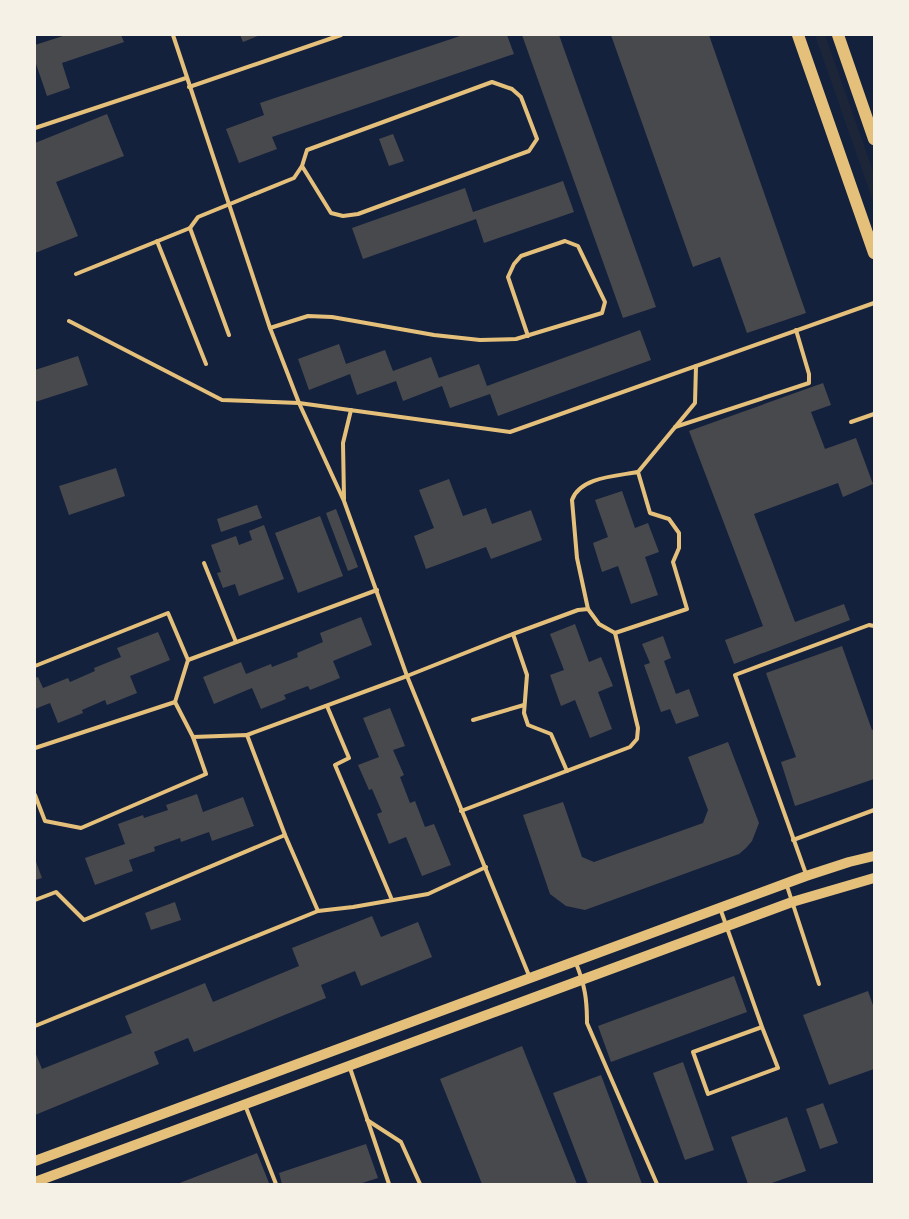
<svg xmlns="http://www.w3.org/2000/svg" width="909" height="1219" font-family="Roboto,sans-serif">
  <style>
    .green { fill: #1d2539 }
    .building { fill: #48494c }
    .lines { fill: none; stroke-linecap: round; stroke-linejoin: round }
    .service { stroke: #e5c07b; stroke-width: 4 }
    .secondary { stroke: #e5c07b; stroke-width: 10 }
    .primary { stroke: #e5c07b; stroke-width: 12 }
  </style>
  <rect width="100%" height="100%" fill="#14213d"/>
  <polygon class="green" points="815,35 825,35 874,174 874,204"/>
  <g class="building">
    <polygon points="66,35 121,35 124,42 62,63 70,88 47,96 35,61 35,45"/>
    <polygon points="240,35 260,35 243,42"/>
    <polygon points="463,35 507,35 514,54 272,137 277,149 239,163 226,129 264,115 260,103"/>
    <polygon points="522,35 559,35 656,307 623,318"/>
    <polygon points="611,35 709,35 806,313 747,333 720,257 693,267"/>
    <polygon points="107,114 124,156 56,182 78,236 35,253 35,143"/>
    <polygon points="393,134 404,161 389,166 379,139"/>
    <polygon points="563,181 574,212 484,243 476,219 363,259 352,228 465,188 473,212"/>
    <polygon points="640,330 651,360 498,416 490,394 450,408 442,386 403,401 396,381 357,395 350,374 309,390 298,359 339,344 346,364 385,350 393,371 431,357 439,378 479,364 487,386"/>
    <polygon points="78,356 88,385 35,402 35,370"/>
    <polygon points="823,383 831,405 811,412 825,449 856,438 873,484 843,497 838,483 754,514 795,622 844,604 850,620 734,664 725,640 763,626 689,431"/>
    <polygon points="116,468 125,496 69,515 59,486"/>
    <polygon points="449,479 463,516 486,508 492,524 531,510 542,540 491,559 486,547 426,569 414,536 434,528 419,490"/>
    <polygon points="622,491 635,528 648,523 659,552 645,557 658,595 631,604 618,566 602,572 593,543 608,537 595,500"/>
    <polygon points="257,505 262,518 221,532 217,519"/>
    <polygon points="336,509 358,567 348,571 326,513"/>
    <polygon points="320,516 343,576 298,593 275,533"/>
    <polygon points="264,525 284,579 239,596 235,584 223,588 217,573 221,572 211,545 236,536 239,545 252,540 249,531"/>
    <polygon points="361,617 372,645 333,661 340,678 310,690 308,686 284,695 286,699 261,709 252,688 214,704 203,677 241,662 246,674 271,664 272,667 298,657 297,653 323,642 320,633"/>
    <polygon points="575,624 589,662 601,657 613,686 598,692 612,729 590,738 575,700 561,706 550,675 564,670 550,634"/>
    <polygon points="158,632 170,660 130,676 137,693 107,705 105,700 82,710 83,713 58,723 50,703 35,709 35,678 38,677 43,688 68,678 70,682 95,671 94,668 121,657 117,648"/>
    <polygon points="663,636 671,658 664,661 676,694 689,689 699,716 676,724 670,709 661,712 644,665 650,663 642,644"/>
    <polygon points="842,646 872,730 874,729 874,779 795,806 781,762 796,757 766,673"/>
    <polygon points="390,708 405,746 393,750 404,775 400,777 410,803 415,801 425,827 434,824 451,865 422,876 406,837 389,844 377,814 382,812 372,789 369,790 358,765 379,757 363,718"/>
    <polygon points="728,742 759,823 752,841 746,848 739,854 585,910 566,906 550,894 523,815 563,802 582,857 594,862 703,823 708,810 688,757"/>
    <polygon points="197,794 203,812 243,797 254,826 212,841 209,832 181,842 180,838 154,847 155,851 129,860 133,871 95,885 85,858 125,844 118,824 143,815 144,818 168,810 166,805"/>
    <polygon points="35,859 42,878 35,880"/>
    <polygon points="175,902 181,920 151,930 145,913"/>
    <polygon points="372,916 381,937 418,922 432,957 361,986 355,971 321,985 326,998 194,1052 188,1038 154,1052 159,1064 35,1115 35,1052 42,1069 132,1033 125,1016 205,983 213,1002 299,966 292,948"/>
    <polygon points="734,976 747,1012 611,1062 598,1026"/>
    <polygon points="868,991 874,1008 874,1069 829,1085 803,1015"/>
    <polygon points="522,1046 577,1184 482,1184 440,1079"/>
    <polygon points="683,1062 714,1150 685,1160 653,1073"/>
    <polygon points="601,1075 642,1184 588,1184 553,1093"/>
    <polygon points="823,1103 838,1143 820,1149 806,1109"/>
    <polygon points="787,1117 806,1171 769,1184 748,1184 731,1137"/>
    <polygon points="366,1144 378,1178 359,1184 282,1184 279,1173"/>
    <polygon points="257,1153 269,1183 265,1184 177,1184"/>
  </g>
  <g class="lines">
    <g class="service">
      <polyline points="173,35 270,328 299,403 344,501 407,676 530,978"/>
      <polyline points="189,87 341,35"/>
      <polyline points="35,128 186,78"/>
      <polyline points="190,228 229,335"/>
      <polyline points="157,241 206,364"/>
      <polyline points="76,274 190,228 198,217 294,178 302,166 307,150 492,82 512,89 521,97 537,139 529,151 358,214 343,216 331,213 302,166"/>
      <polyline points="69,321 222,400 299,403 510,432 874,303"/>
      <polyline points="270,328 308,316 332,317 434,335 480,340 516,339 602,313 605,302 578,246 565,241 521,256 514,264 508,277 528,336"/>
      <polyline points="851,422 874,414"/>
      <polyline points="675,427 809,383 809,374 796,330"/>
      <polyline points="344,499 343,443 351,410"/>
      <polyline points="204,563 236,642"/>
      <path d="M588,609L577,558L572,500C580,477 617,476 638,472"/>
      <polyline points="513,634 578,610 588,609 599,624 615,633 687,609 673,562 679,548 679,533 669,519 650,513 638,472 695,403 696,366"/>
      <polyline points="35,666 168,613 188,660 377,590"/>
      <polyline points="175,702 188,660"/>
      <polyline points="327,706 349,758 335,765 392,900"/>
      <polyline points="473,720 524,705"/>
      <polyline points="247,735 407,676 513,634 527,675 524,713 528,725 551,734 567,771"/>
      <polyline points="35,748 175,702 193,737 247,735 285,835 318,911 353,907 428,894 486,867"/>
      <polyline points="35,795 45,821 81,828 206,774 193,737"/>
      <polyline points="461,811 630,747 637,739 638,728 615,633"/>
      <polyline points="793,840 874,810"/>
      <polyline points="806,874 735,675 869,625 874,626"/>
      <polyline points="786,883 819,984"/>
      <polyline points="35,900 56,892 84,920 285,835"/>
      <polyline points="720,908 762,1027 693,1052 708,1094 778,1068 762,1027"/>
      <path d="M576,963C585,986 587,999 587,1023L657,1184"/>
      <polyline points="35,1026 318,911"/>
      <polyline points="350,1068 389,1184"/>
      <polyline points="245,1105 276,1184"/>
      <polyline points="367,1120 401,1142 420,1184"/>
    </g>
    <g class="secondary">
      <polyline points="35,1161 806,876 849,862 874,856"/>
      <polyline points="35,1182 792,902 874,878"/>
    </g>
    <g class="primary">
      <polyline points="798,35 874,253"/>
      <polyline points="838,35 874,139"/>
    </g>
  </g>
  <rect width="909" height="1219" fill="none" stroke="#f6f1e7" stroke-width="72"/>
</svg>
